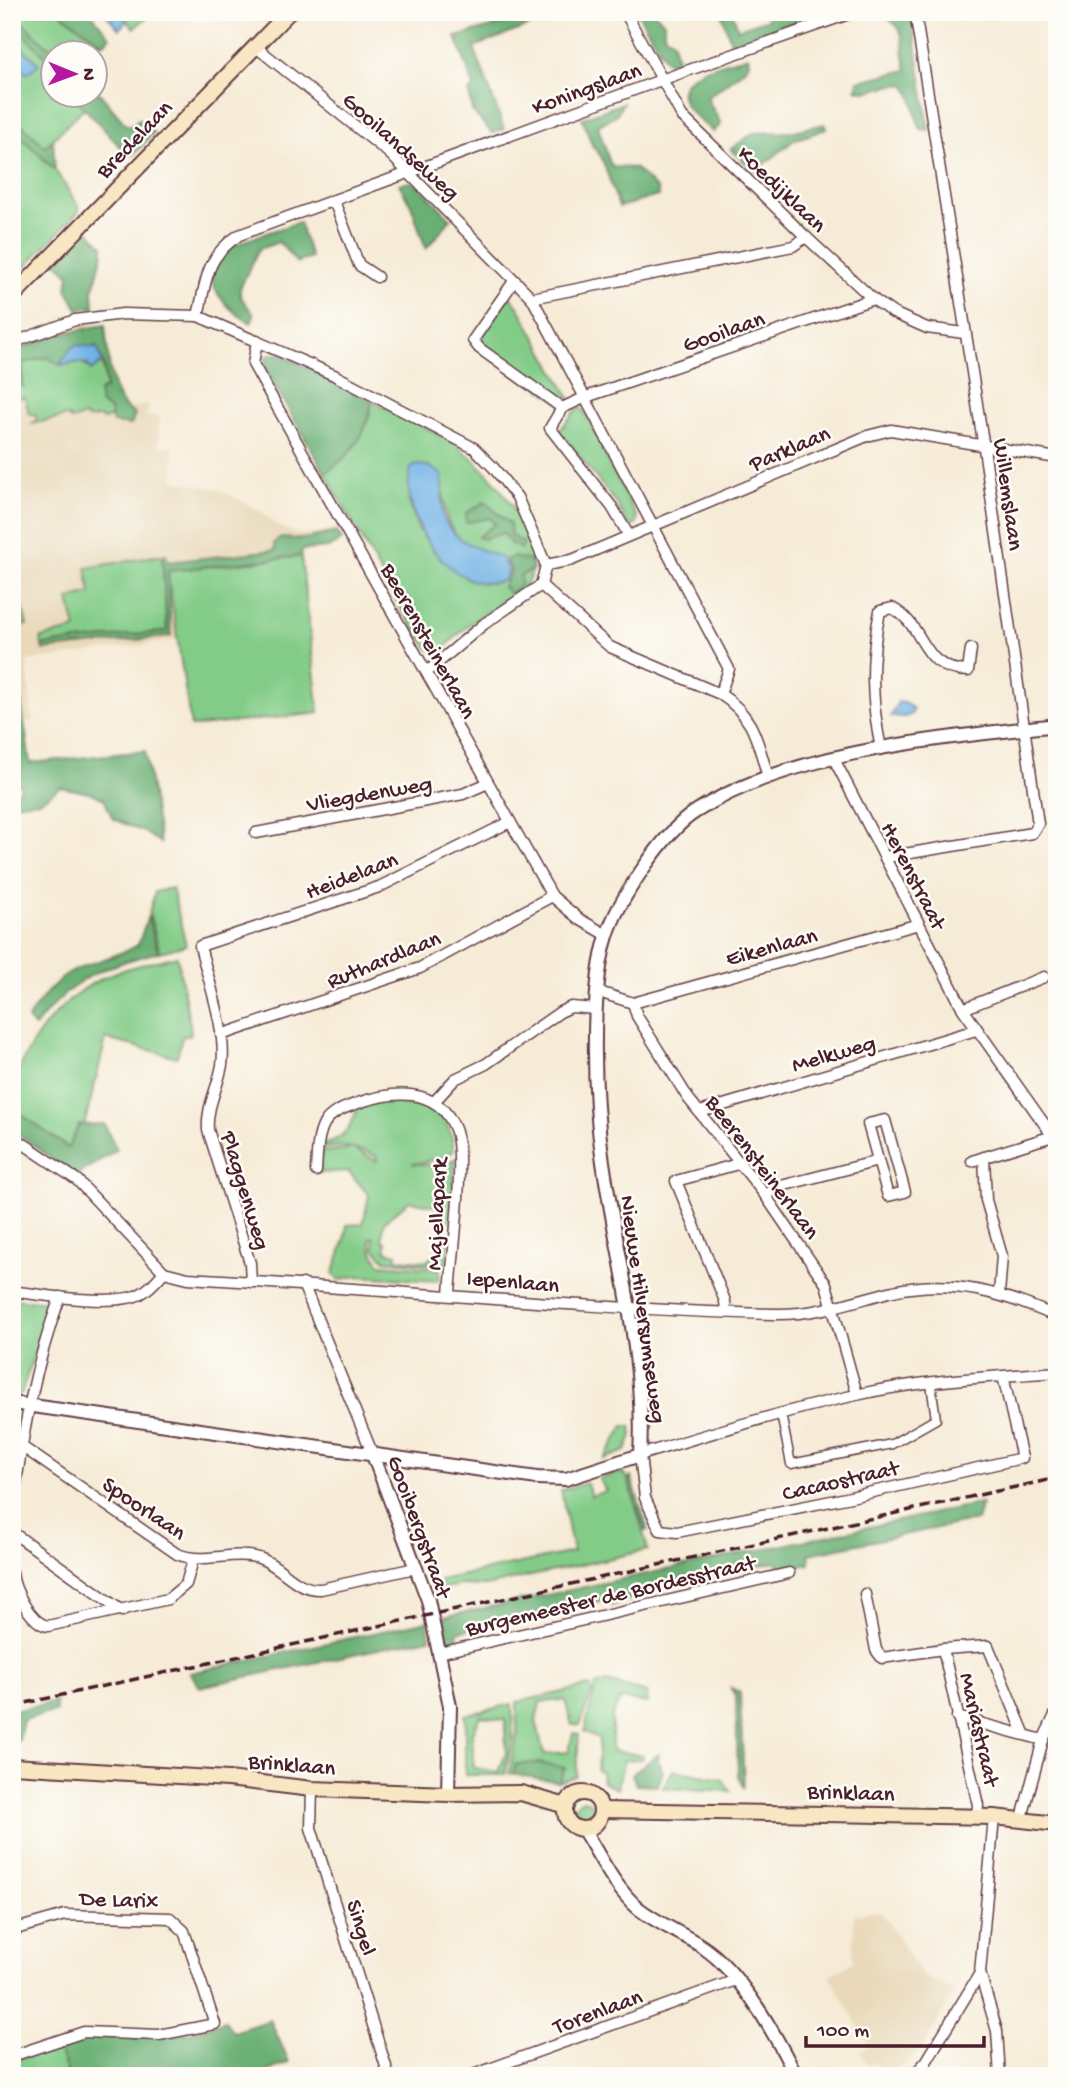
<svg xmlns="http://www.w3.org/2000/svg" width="1069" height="2088" font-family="'Gochi Hand',sans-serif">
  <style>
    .built { fill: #e9d9ba }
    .green { fill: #83cc88; stroke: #66765a; stroke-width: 2; fill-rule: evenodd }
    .forest { fill: #6ab074; stroke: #5a6850; stroke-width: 2 }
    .water { fill: #70b3e5; stroke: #5d6988; stroke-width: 2 }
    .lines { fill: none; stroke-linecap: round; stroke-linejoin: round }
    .pedestrian-casing { stroke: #643e45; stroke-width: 11 }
    .minor-casing { stroke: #643e45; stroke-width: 13 }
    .tertiary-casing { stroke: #643e45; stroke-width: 16 }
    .secondary-casing { stroke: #643e45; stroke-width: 18 }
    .pedestrian { stroke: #fff; stroke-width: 8 }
    .minor { stroke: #fff; stroke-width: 10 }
    .tertiary { stroke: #fff; stroke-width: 12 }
    .secondary { stroke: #f9e7c3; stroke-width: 14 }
    .rail { stroke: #4a1f2b; stroke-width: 3.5; stroke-dasharray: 10 5; stroke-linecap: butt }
    .labels { text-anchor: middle; stroke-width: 5; stroke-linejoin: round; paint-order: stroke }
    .street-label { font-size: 23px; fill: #4a1f2b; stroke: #fdfcf7 }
  </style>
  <rect width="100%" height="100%" fill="#fdfcf7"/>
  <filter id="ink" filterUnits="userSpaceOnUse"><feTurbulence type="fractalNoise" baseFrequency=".0143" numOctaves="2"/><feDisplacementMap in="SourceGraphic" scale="14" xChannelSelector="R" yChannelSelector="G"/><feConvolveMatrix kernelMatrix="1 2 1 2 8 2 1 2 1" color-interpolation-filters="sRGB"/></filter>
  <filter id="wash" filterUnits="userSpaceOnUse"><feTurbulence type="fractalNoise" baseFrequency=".00686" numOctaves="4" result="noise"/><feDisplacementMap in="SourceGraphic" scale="28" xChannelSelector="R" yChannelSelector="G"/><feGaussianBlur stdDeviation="1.57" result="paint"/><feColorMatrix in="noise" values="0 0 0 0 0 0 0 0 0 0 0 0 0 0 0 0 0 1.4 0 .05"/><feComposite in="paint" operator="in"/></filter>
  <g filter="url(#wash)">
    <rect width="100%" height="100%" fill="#f6ebd6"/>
    <g class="built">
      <polygon points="95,322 121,410 149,405 146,416 160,417 158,444 159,447 173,446 174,480 218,489 259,510 276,525 297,534 318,534 337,528 342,536 327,543 167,562 166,555 163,574 178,640 27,661 32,721 24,723 21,700 12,697 12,352 64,328"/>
      <polygon points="881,1911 923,1976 954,1991 924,2046 890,2076 881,2076 874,2062 867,2065 860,2051 869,2046 829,1975 853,1962 854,1915"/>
    </g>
    <g class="green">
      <polygon points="12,12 59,12 100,42 90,52 54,52 15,16 12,18"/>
      <polygon points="119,12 152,12 153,13 134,28"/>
      <polygon points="12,30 20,30 52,63 52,94 72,95 85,107 45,147 12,115 12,56 27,74 21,46 12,52"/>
      <polygon points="12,128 55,170 79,207 79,211 12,280"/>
      <polygon points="509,295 519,308 571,400 562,404 480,345 480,338"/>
      <polygon points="47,357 60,365 81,362 92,370 102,362 106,388 103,389 100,403 110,410 112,417 102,420 101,417 87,419 86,416 70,420 68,416 31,424 37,420 35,414 29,414 25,397 12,399 12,376 17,384 22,363"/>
      <path d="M372,401C399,415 428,427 453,443C488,466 558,547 523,589C513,602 491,608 478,618C465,627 453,640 442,650H429L402,611L325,473C351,455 368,432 372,401ZM443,485C444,542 461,540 507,564L504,580L435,553L418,528L408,499Z"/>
      <polygon points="577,409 583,409 637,518 636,525 629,526 617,504 559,431"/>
      <polygon points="162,555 167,631 42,645 41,638 76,629 69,599 91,593 86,568"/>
      <polygon points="301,556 319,713 191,727 167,571"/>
      <polygon points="12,563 27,625 12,627"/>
      <polygon points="172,888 186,945 160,952 149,913 155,892"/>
      <path d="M177,956L191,1031L190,1035L182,1037L177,1057L106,1039L84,1126L79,1125L69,1148L12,1108C12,1054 62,995 109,975C130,966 155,962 177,956Z"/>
      <path d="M415,1098C439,1110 451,1122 454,1150L445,1158L412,1164L437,1165L455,1159L451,1220L438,1222L437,1206L409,1201L384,1222L382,1240L386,1242V1251L397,1254V1259L427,1261L433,1256L441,1266L385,1260L374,1248V1238H370L372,1251L380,1264L440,1269L439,1281L357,1276L338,1280L333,1274L345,1239L347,1225L363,1224L369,1195L348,1171L319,1173L321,1152L352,1148L377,1161L376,1156C355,1147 343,1143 321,1149V1146C342,1139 352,1129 357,1108L379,1101Z"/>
      <polygon points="440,1241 449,1243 446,1266 436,1253"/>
      <polygon points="12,1299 49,1302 50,1306 21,1394 12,1396"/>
      <polygon points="624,1426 631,1426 632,1435 626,1451 604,1459"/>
      <polygon points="621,1472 628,1479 648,1550 486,1586 459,1585 441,1589 440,1580 573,1552 561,1490 587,1483 591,1496 606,1491 599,1479"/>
      <polygon points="607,1682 647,1693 648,1703 620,1699 612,1717 612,1751 643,1755 642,1759 624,1760 617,1789 602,1781 601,1772 597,1771 599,1738 584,1732 596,1685"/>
      <polygon points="590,1686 592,1692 580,1725 572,1725 565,1700 540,1702 536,1721 544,1754 569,1752 573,1733 579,1734 576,1776 559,1782 565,1768 516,1764 513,1774 509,1774 517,1734 517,1702"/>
      <path d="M512,1704L513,1738L505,1775H465V1715ZM480,1716L505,1720L506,1753L499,1772L474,1768L472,1735Z"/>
      <polygon points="673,1770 722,1779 731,1791 663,1788"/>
      <circle cx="584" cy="1809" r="9"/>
      <polygon points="57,2046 69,2076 16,2076 12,2061"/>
    </g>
    <g class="forest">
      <polygon points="59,12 90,12 110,37 103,44"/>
      <polygon points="519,12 533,12 537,23 474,47 504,129 492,133 472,111 469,92 474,87 456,37 520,19"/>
      <polygon points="637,12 653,12 664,22 664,34 673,41 678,64 666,61"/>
      <polygon points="721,12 732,12 738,29 768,19 766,12 812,12 801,21 732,45"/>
      <path d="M878,12H911L929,130L921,129C913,115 916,98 905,85C889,81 872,96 856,89L858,81L907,70C897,35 913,33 878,12Z"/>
      <polygon points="15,16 54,52 52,63 20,30 12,30"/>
      <path d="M748,56L749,63L745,69L707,98L721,124L713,132C704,123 687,112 683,100C673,71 728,63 748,56Z"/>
      <polygon points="95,88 126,125 131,126 139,119 154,133 133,155 127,154 72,95 94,94"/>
      <polygon points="623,103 616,115 598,126 610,163 614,167 635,168 658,190 658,196 619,207 601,156 593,147 582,118"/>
      <polygon points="12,115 45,147 53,140 55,170 12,128"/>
      <polygon points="825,124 826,129 794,140 755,172 731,149 753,133 790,132"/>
      <polygon points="411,182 418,185 451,219 426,249 411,205 399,184"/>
      <path d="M299,222L311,257L297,263L279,242L259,249L240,288V296L254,315L251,323C226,309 192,276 226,250C240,240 281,229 299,222Z"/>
      <polygon points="87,229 103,246 103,253 93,291 94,307 78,309 67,290 69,274 54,260"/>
      <path d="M105,325C108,350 108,403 135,414L131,425L113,423L110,410L100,403L99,391L106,388L105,367L96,346L72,348L60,365L47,357L22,363L23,387L12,376V352L56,335Z"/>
      <path d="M271,354H280L372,401C367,435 353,454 325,473L266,371L265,358Z"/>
      <polygon points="485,502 510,524 511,536 524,543 521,549 511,544 503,533 483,539 478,537 495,524 489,518 466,523 466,513"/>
      <polygon points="337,532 342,540 328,548 302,550 301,556 168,571 171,636 43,650 42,645 167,631 162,555 166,554 168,562 275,550 274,543 279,538 304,539"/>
      <polygon points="513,557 531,561 533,569 520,576 521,585 510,594 503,587 511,570 506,559"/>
      <polygon points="12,697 21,700 30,763 145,751 160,843 144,832 113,819 104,799 94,794 60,787 40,801 12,804 12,792 19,791 21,786 12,779"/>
      <path d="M148,916L158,952C99,968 73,977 35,1027L28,1020C30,1013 35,1008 40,1001C70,960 99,966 138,945Z"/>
      <polygon points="12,1108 68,1148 79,1125 104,1124 117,1150 75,1176 12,1129"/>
      <polygon points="631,1477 648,1530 645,1531 628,1479"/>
      <polygon points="982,1503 977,1520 809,1554 810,1564 779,1570 776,1562 636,1593 636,1597 611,1606 609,1599 457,1632 458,1641 448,1643 443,1617"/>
      <polygon points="428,1621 430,1638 200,1687 190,1673"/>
      <polygon points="730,1687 740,1693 744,1789 738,1776 736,1697"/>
      <polygon points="56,1702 56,1711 23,1720 19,1740 12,1741 12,1711"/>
      <polygon points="659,1754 658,1762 663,1771 658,1786 636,1785 632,1774"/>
      <polygon points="539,1763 565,1768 559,1782 513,1774 516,1764"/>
      <polygon points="270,2020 289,2062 257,2076 69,2076 57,2046 85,2036 189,2033 225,2021 233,2032"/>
    </g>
    <g class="water">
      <polygon points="104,12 118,12 127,21 119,29"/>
      <polygon points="20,46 39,64 27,74 12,56"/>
      <polygon points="78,345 98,348 102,362 91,371 88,364 75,362 60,365 71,348"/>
      <path d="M417,465L429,466L442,475C444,487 441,501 443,514C449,541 480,549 502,558L508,571L504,580C453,600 397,516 411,468Z"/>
      <polygon points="898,702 906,703 913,709 912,714 906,717 891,716"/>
    </g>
  </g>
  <g filter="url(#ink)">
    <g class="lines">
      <g class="pedestrian-casing">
        <polyline id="pedestrian" points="781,1414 791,1464 892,1444 936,1419 931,1384"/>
      </g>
      <g class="minor-casing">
        <g id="minor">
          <polyline points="625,12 682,116 806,237 873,299 893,313 927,328 964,333"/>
          <polyline points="256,47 389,153 532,298 729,669 720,694"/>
          <polyline points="334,201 359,265 377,277"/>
          <polyline points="514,281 473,340 479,348 562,408"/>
          <polyline points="532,298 793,246 806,237"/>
          <path d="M198,316C207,278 205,258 239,235L661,80L854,12"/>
          <polyline points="257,341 253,364 552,896 579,919 607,935"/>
          <polyline points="12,343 75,320 123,314 198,316 334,375 474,448 493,467 517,497 546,565 541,585"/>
          <polyline points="628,534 612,507 550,428 562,408 586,397 873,299"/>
          <polyline points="546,565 572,560 867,436 891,430 1057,458"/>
          <path d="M541,585L610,647L720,694C754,716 757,740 768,777"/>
          <polyline points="428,671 484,624 541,585"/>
          <path d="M881,749C871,700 870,660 880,611L892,608C927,626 919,670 968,671L971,649"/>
          <polyline points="834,759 963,1009 1057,1142"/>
          <polyline points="256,833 463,794 488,783"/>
          <polyline points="886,857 1032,833 1038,824 984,448 915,12"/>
          <polyline points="599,992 633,1003"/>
          <polyline points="633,1003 637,1016 688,1098 765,1195 826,1284 857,1394"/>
          <polyline points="633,1003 919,924"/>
          <polyline points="963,1009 1044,977"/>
          <polyline points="221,1035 420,968 552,896"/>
          <polyline points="434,1102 455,1079 486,1064 560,1012 571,1007 596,1009"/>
          <polyline points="700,1112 976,1030"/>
          <polygon points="885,1120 905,1192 888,1196 868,1124"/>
          <path d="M12,1136L77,1180L164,1272L188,1278C383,1289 579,1309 774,1314C817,1315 853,1301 893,1291C952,1278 1004,1293 1057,1317"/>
          <polyline points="984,1157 986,1200 1002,1256 999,1294"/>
          <polyline points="972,1161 1053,1136"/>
          <path d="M316,1171C317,1156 317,1137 324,1124C330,1113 344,1108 355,1104C391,1091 438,1085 455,1129C466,1156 452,1259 450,1294"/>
          <polyline points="765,1195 781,1186 878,1161"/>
          <path d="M251,1282L250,1263L208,1130C206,1107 218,1088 222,1065C227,1032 208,979 200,946L379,887L510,822"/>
          <polyline points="303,1284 373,1455"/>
          <path d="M12,1291C41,1295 115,1307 140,1294C149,1290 157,1280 164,1272"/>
          <polyline points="726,1312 725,1301 676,1181 738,1164"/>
          <path d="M1003,1376L1022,1458L846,1498L677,1532L660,1530L645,1498L640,1455C712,1433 783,1411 856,1395C921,1380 990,1377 1057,1372"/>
          <path d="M21,1446L177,1554C204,1565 231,1550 259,1558C283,1566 294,1590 321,1589L415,1568"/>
          <path d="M12,1511C23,1432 33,1372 60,1297"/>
          <polyline points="12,1532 122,1611"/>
          <path d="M12,1572C13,1588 30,1623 48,1626L168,1599L186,1584L193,1560"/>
          <polyline points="865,1594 876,1650 882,1658 943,1649 988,1646 1024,1733"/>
          <polyline points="943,1649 978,1805 977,1817"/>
          <polyline points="439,1653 789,1573"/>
          <polyline points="957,1717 1043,1740"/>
          <polyline points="312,1789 311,1828 389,2076"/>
          <polyline points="1022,1818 1043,1740 1057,1711"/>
          <polyline points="12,1930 65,1915 170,1918 184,1931 215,2024 159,2035 84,2032 12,2056"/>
          <polyline points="980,1973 997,2031 1000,2076"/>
          <polyline points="470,2076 736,1980"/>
          <polyline points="913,2076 926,2062 980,1973 994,1817"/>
        </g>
      </g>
      <g class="tertiary-casing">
        <g id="tertiary">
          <path d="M12,1403L537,1478L566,1479L640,1455C646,1357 617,1258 603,1162C594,1102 589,993 607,936C618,900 664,832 695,812C791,750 944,738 1057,725"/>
          <polyline points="373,1455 428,1600 450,1706 448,1794"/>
          <path d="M583,1829C600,1856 614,1887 638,1908C663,1928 695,1937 719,1960C751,1991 776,2036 796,2076"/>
        </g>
      </g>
      <g class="secondary-casing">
        <g id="secondary">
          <polyline points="12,297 289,12"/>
          <polyline points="12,1766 228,1779 312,1789 448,1794 521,1793 566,1806"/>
          <circle cx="583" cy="1811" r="18"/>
          <polyline points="602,1810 994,1817 1057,1824"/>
        </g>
      </g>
      <use href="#pedestrian" class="pedestrian"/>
      <use href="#minor" class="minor"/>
      <use href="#tertiary" class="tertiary"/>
      <use href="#secondary" class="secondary"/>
      <polyline class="rail" points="12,1706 1057,1478"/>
    </g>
  </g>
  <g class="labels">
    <g class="street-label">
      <text transform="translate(586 87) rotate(-20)" y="8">Koningslaan</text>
      <text transform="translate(133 138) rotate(-46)" y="8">Bredelaan</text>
      <text transform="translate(402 145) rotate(42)" y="8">Gooilandseweg</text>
      <text transform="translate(783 188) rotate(44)" y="8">Koedijklaan</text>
      <text transform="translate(723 330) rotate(-19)" y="8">Gooilaan</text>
      <text transform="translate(789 447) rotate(-23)" y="8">Parklaan</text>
      <text transform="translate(1010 494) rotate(82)" y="8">Willemslaan</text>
      <text transform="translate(430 640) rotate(61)" y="8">Beerensteinerlaan</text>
      <text transform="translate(369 792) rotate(-10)" y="8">Vliegdenweg</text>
      <text transform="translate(351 874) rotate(-21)" y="8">Heidelaan</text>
      <text transform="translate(915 875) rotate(63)" y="8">Herenstraat</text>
      <text transform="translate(771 945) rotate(-15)" y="8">Eikenlaan</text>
      <text transform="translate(383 958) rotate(-22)" y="8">Ruthardlaan</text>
      <text transform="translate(833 1052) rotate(-16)" y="8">Melkweg</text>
      <text transform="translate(764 1166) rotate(53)" y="8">Beerensteinerlaan</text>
      <text transform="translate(247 1190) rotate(73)" y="8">Plaggenweg</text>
      <text transform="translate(435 1214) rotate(-87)" y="8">Majellapark</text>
      <text transform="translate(513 1280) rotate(5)" y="8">Iepenlaan</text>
      <text transform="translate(645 1309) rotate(82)" y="8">Nieuwe Hilversumseweg</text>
      <text transform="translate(840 1479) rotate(-13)" y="8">Cacaostraat</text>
      <text transform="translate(145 1507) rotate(34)" y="8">Spoorlaan</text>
      <text transform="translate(421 1526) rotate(70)" y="8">Gooibergstraat</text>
      <text transform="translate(610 1594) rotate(-13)" y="8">Burgemeester de Bordesstraat</text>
      <text transform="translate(981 1729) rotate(77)" y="8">Mariastraat</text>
      <text transform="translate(292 1763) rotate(5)" y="8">Brinklaan</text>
      <text transform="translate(851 1791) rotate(2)" y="8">Brinklaan</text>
      <text transform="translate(119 1898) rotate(2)" y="8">De Larix</text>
      <text transform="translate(363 1927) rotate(73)" y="8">Singel</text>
      <text transform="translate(597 2010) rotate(-20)" y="8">Torenlaan</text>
    </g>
  </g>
  <rect width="1069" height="2088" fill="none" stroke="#fdfcf7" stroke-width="42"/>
  <g transform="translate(74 74) rotate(91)"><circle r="33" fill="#fdfcf7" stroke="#b5a4a5" stroke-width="2"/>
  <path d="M0-5L12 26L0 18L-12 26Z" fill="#b5179e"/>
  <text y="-10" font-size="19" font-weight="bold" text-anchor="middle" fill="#4a1f2b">N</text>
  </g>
  <path d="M806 2036v10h178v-10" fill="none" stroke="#4a1f2b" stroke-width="3.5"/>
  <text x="817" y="2036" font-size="21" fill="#4a1f2b" stroke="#fdfcf7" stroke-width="5" paint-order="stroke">100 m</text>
</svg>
